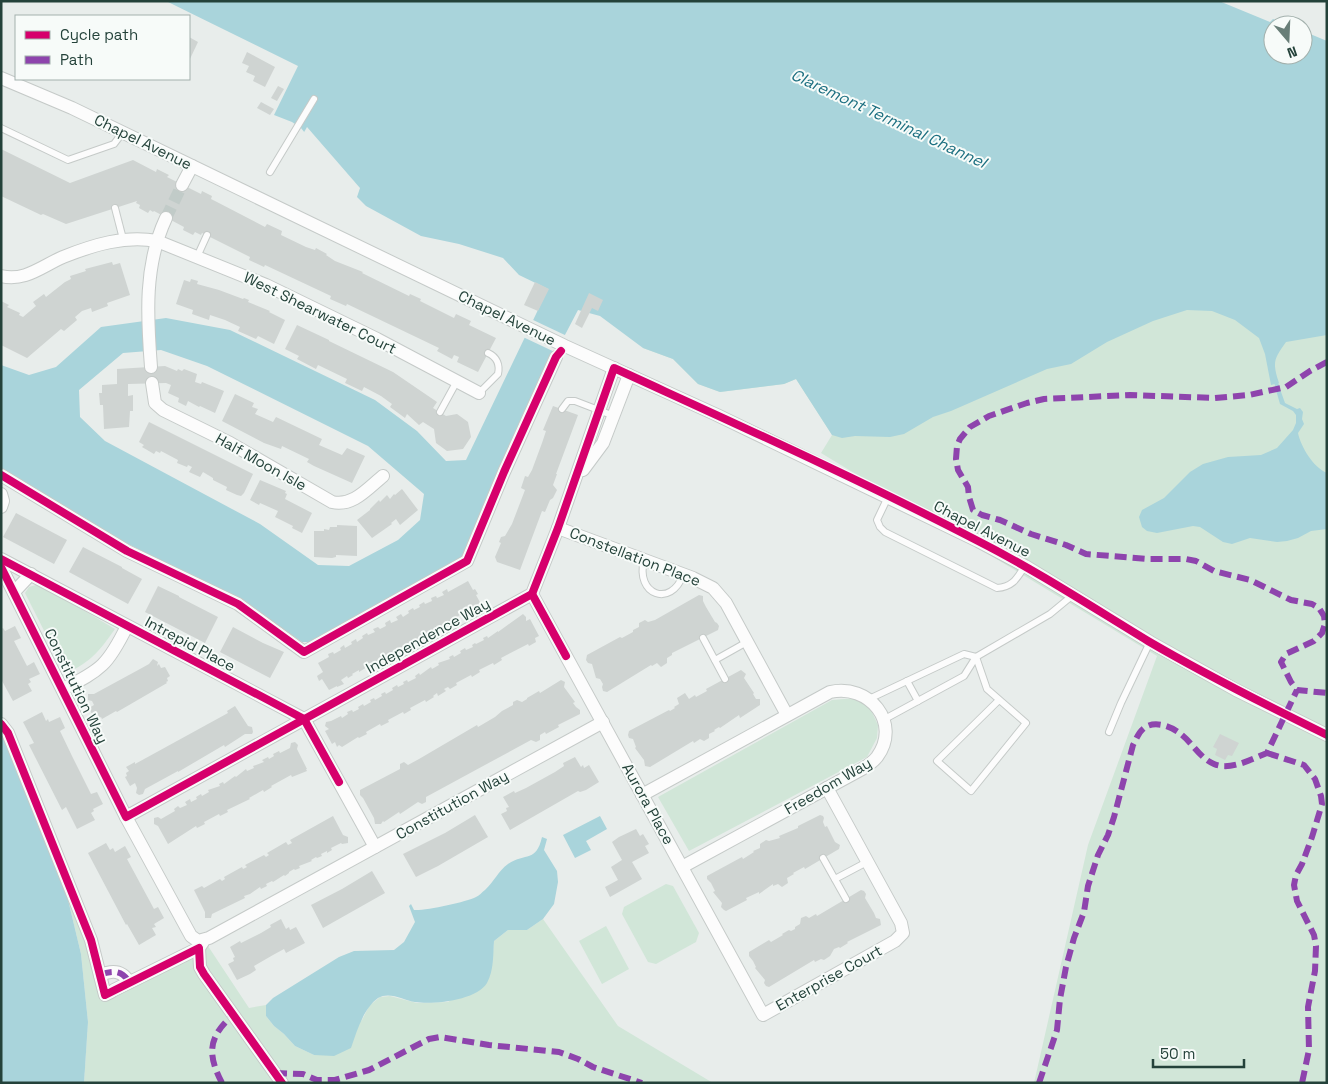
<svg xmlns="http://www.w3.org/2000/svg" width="1328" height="1084" font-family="'Space Grotesk',sans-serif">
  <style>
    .green { fill: #d1e6d8 }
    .water { fill: #a9d4db; fill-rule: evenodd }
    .pier { fill: #e8edeb }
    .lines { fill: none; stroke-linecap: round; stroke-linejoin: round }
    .stream { stroke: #a9d4db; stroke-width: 4 }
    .building { fill: #cfd4d2 }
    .street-tunnel { stroke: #c1cbc8; stroke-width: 12; stroke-dasharray: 12 6; stroke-linecap: butt }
    .lane-casing { stroke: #c5cac8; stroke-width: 8 }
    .street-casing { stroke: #c5cac8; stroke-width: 14 }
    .lane { stroke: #fcfcfc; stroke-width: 6 }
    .street { stroke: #fcfcfc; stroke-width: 12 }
    .quiet { stroke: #8e44ad; stroke-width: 6; stroke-dasharray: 12 6; stroke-linecap: butt }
    .cycleway-casing { stroke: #f7fbf9; stroke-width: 11 }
    .cycleway { stroke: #d6006c; stroke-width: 8 }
    .labels { text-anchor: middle; stroke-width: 4; stroke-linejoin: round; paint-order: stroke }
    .street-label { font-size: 15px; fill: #24423a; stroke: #f7fbf9 }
    .water-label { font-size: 16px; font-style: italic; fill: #1c6f80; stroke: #f7fbf9 }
  </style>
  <rect width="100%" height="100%" fill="#e8edeb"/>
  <g class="green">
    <polygon points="1327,144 1327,1083 1034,1083 1088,845 1157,656 821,453 832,435 796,379 784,384 720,392 698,384 673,359 643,348"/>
    <path d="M39,584L115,629C98,653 92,660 66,674L25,593L29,587Z"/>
    <polygon points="856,698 870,708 878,725 877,738 867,757 689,851 658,797 832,700"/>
    <polygon points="64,883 86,946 102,999 204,940 249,1008 266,1005 266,1016 274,1026 284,1034 295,1046 314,1055 362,1020 369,1006 380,997 390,996 417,1003 448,1002 492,965 494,941 508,930 527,930 543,919 618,1026 713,1083 84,1083 88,1022 81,954"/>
    <polygon points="666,884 673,886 699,933 696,942 656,964 648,962 622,914 624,907"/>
    <polygon points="606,926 629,969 602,984 579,941"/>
  </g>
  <g class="water">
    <path d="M166,1H1219L1270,22L1273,19L1288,25H1273V55H1303V31L1327,41V335L1286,342C1274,359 1272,362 1279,383L1271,385L1265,354L1259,338L1235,320L1212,311L1187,310L1153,321L1107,342L1071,364L1047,369L951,411L933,417L904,434L890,437L855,436L842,438L832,435L796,379L784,384L720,392L698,384L673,359L643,348L600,316L578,310L555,354L465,556L310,642H302L240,600L114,537L1,469V365L29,375L56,367L101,327L166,318L230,330L375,400L417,431L446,461L466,460L548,289L519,275L503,258L459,244L421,236L366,206L348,188L301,128L292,122L274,115L298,66ZM161,350L207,366L368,446L424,494L420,520L398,540L349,566L318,565L260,524L105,441L80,417L79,390L123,353Z"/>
    <path d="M1280,389L1285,403L1297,409L1300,408L1303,412L1302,419L1304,424L1298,433C1301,447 1313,467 1327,473V529L1311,531L1298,538L1287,541L1277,542L1250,538L1232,544L1223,542L1200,527L1193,526L1157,533L1147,531L1142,527L1139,517L1142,510L1164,498L1190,472L1203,464L1228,457L1261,455L1277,448L1293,430L1296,423V415L1293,411L1280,404L1276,390Z"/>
    <polygon points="1,731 64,883 81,954 88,1022 84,1083 1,1083"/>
    <polygon points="600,816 607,829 586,841 591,850 575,858 563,835"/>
    <path d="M542,837L547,839L544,850L557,871L558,882L554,904L543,919L527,930H508L494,941C493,955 494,970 487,983C477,1000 434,1005 415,1002C404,1000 389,991 378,998C363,1009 357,1031 351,1048L334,1056L314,1055L295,1046L284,1034L274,1026L266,1016V1005L273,998L339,957L354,951L394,950L404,942L415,922L409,906L411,904L414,910C425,911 466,902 476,897C479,896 482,892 485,890C494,882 498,871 508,864C526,852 536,863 542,837Z"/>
  </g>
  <g class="pier">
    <polygon points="307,127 360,188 357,197 354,198 347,190 303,134"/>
    <polygon points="531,319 567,336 559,354 523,337"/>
  </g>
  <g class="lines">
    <polyline class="stream" points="1275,379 1278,389"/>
  </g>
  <g class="building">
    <polygon points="189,37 198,42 189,61"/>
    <polygon points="247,52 275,67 265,87 253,81 255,76 246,72 249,66 242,63"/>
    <polygon points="278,86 284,89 277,101 271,98"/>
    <polygon points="261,102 274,109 270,115 257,108"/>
    <polygon points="1,149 70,183 133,160 156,172 157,169 169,175 167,177 201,194 202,191 212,196 211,199 215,201 265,227 267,224 282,231 281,235 306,247 315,250 316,248 327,254 326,255 335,261 363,272 362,273 409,296 410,294 421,299 420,301 454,318 456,314 471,321 469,325 496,338 478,372 457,362 459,357 454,355 452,359 437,351 439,348 347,304 346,306 330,299 331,296 265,265 264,267 249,260 250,257 202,233 201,235 195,232 193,235 183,230 184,227 154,211 153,212 150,210 148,213 139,208 140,205 136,203 137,201 66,224 43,214 41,215 1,196"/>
    <polygon points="112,262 113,265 120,263 130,295 107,303 108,306 92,312 91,308 82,311 75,317 77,320 64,331 61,329 27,358 1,345 1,301 9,305 7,307 20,313 19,315 23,317 36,306 33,302 44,294 46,297 65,282 71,279 70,276 86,271 85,269"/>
    <polygon points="191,279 198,281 197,284 219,290 243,299 244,298 249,300 248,302 270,311 269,312 285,320 274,344 258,336 256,339 238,331 240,327 225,320 210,315 209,320 192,314 193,310 176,304 184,280 190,282"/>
    <polygon points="535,282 549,289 538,311 524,305"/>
    <polygon points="589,293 603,300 598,311 592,308 582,328 575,324"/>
    <polygon points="297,325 329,340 329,341 393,372 437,402 433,408 446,416 457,414 468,422 471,437 463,449 447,451 436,443 434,429 423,422 419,425 407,414 405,418 390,407 392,404 381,396 364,387 362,391 345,383 347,379 318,365 316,369 297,359 299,356 285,349"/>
    <polygon points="165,366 177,371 178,369 182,371 184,369 197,374 195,382 201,384 202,382 224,391 215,413 200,406 199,407 188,401 186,406 178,402 179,398 168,393 171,385 166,383 128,384 128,396 133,395 133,411 130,411 129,427 104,429 103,405 100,405 99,393 102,393 102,385 117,384 117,369"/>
    <polygon points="235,394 254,403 252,407 258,409 255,414 273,422 276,417 322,439 319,445 342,455 347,448 365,456 352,483 314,466 307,462 309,459 282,446 281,449 264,443 222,421"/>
    <polygon points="553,406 578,415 556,474 557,474 553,485 557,490 553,498 550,500 545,512 542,511 520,570 497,562 495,557 501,543 499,542 501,537 505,536 512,524 525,490 521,488 525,476 528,477 532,470 542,443 546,431 543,430"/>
    <polygon points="149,422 253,474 244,493 241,496 237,495 226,490 227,487 213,480 213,478 203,472 200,477 189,472 192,467 188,465 187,467 177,463 178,460 161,451 160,453 156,451 154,454 142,447 144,445 139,442"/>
    <polygon points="260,480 286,491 285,493 287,494 285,499 312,513 302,533 292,528 293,526 275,517 278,511 260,503 259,505 250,500"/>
    <polygon points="402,489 418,510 400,525 396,519 391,523 392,524 372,538 357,520 370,510 370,509 379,500 380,502 387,495 390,499 394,494 395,495"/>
    <polygon points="16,513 67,540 54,564 3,537"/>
    <polygon points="337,525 357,526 357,556 336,555 336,557 332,558 314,557 314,531 324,531 324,529 329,530 330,527 337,527"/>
    <polygon points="83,547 122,567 122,568 142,579 128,604 69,572"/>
    <polygon points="468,581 473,590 475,589 478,594 476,595 482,606 475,612 470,614 467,613 462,616 461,614 451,622 450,621 439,628 439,627 428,634 427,633 421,636 422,638 398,649 399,650 394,653 393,652 387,655 387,656 383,659 382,658 359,672 359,670 352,674 353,675 348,678 347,676 341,680 344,684 337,687 337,686 329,690 322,679 319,681 317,676 323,672 318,663 329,657 328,654 333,652 334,654 341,650 340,648 344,645 345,648 352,644 351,642 356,639 357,642 363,638 362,636 367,633 368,635 375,632 373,629 378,627 380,629 386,626 385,623 390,620 391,623 398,620 396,617 401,614 403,617 409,613 408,611 413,608 414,610 420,607 419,605 424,602 425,604 432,601 431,598 436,596 437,598 444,595 442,592 447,589 448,592"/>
    <polygon points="158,586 179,596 179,597 218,617 205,643 145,612"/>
    <polygon points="699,595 703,596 703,601 706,607 715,622 717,623 719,626 718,630 672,653 672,655 667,658 667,663 661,667 657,663 652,666 651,665 607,692 603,691 602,687 603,684 600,679 596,678 592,664 588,663 586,660 587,655 620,637 622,638 633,632 633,630 639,627 639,623 645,620 648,622 655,620"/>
    <polygon points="523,614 526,617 526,621 530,619 539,636 535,638 536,642 529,646 528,644 501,658 502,660 494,665 493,663 479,670 480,672 472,677 471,675 456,683 457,685 450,689 448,687 444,689 446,691 438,696 437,693 433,696 434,697 426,702 425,700 410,708 411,710 404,714 403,712 388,720 389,722 381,726 380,724 366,732 367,734 359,738 358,737 342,747 339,745 337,747 335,742 332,744 325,731 329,729 325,726 326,722 331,721 341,716 342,718 348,714 347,712 352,710 353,712 359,709 358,707 363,704 364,706 371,702 370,700 374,698 375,700 382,696 381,694 385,692 386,694 393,690 392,688 397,685 398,687 404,684 403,682 407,680 408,682 416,678 415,676 419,673 420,675 431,667 432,669 439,665 438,663 450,659 449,657 453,655 454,657 461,653 460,651 465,648 466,650 473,647 472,645 475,643 476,644 484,640 483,638 487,636 488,638 498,631 498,632"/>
    <polygon points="15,626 21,638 14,641 27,666 34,662 40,674 29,679 31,682 28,684 32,691 13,701 1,679 1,629 3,628 5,631"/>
    <polygon points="233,627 263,643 284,652 270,678 220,652"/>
    <polygon points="153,659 158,662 157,666 159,664 161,668 165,667 170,676 167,678 168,681 166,682 167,683 117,712 116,711 102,719 101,717 95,720 89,708 94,705 92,701 88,700 88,694 94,694 140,669 149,664"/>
    <polygon points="741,670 746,674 744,678 754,693 753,694 756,699 760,699 760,705 740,718 739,715 720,728 719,727 714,730 715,731 709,734 709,738 704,741 700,739 694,743 693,741 650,767 645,766 644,760 635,748 636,747 633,739 629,738 628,735 629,731 669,710 670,711 675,708 674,707 679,704 677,698 685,693 689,699 695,695 696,697 707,691 706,689"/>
    <polygon points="561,680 565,682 564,687 575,702 573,703 576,707 580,710 580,714 558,725 559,727 546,734 545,732 540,735 540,740 536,742 531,740 426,797 426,802 422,804 418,802 400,814 399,812 384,822 383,821 381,824 375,824 374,818 363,798 360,795 360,790 400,769 400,764 404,762 408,765 419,759 477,725 478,727 495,717 502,711 513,705 513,702 517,700 522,702 527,699 527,698 539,691 540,693"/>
    <polygon points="235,706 248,726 252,727 253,732 252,734 245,734 225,747 224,745 178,772 178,771 145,789 143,794 139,795 136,793 137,788 135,783 130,786 125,777 127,776 126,773 129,771 126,767 135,762 135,764 228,713 227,711"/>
    <polygon points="42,712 46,721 48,719 49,722 60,717 65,728 60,731 72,756 91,794 97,792 103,804 93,809 94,811 91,813 95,820 77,829 66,807 62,810 29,745 34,743 23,722"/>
    <polygon points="1220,734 1239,743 1232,756 1228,755 1225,760 1215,755 1217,749 1213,747"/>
    <polygon points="295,742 298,745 297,749 307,769 306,769 307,771 292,777 291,775 271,786 272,787 264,792 263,790 249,798 250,799 227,810 228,812 220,816 219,814 204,822 205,824 197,828 196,826 168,844 158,826 154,824 154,818 158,817 161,819 175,811 174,809 178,806 180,808 187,805 185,802 190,799 191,802 197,799 196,797 201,794 202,796 209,792 208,790 220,786 219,784 223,782 224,784 235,776 236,777 246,769 247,771 254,768 253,766 264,762 262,760 268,757 269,759 274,756 273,754 279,751 280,753 290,748 291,743"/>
    <polygon points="575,757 581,767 583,765 584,768 589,765 599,782 586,790 580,792 578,791 510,830 501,814 507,811 506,808 509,807 503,797 514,791 515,793 526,788 555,772 564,766 563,763"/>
    <polygon points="475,815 488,837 438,866 416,877 403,854 445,833"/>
    <polygon points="820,815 823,816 824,818 823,822 825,827 827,826 835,842 840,845 839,849 805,869 804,867 793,873 794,874 787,878 788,883 782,887 778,884 773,886 773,884 759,894 759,892 746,898 747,900 726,911 724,910 721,907 722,903 713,892 715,891 711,883 707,879 707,876 742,857 743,859 754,852 753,851 760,848 760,844 766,840 769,841 780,838 779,836 798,828 798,826"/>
    <polygon points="333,816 343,835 348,837 348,843 342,844 341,843 331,848 332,850 327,853 327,851 321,854 322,856 317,858 316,857 311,860 312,861 299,866 300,868 295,870 294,869 289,872 289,873 285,876 284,875 273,882 272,881 266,884 267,886 261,889 260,887 250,894 244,896 245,898 212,914 211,918 205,918 205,912 194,890 202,886 204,888 220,879 222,881 225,879 224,877 242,867 243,869 247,867 245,865 264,855 266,857 269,855 267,853 286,842 288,845 292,843 290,840"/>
    <polygon points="636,829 640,836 643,834 649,844 645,846 649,853 632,862 642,879 610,897 605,887 618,880 611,867 622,860 612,842 619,837"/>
    <polygon points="106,843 110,850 113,848 115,852 125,846 131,857 127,859 154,909 158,907 164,918 154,924 156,927 152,928 156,935 139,945 127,924 126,925 88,853"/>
    <polygon points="372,871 385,893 323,928 311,905 342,889"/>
    <polygon points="861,890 864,891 866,894 865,898 874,913 876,918 880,919 881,925 847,942 848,943 840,948 839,947 834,949 830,956 824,960 821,959 815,962 814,960 769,987 766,986 764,983 765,980 755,968 756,967 753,961 749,956 749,952 769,940 771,942 783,935 782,934 789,930 791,931 795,929 795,927 800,924 801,918 806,916 809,918 816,914 817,916"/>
    <polygon points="281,919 286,929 289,927 290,930 296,927 305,943 286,953 284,949 273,955 254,966 256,970 250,974 237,980 228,964 234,961 233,958 235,957 230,947 240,941 241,943 261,933 271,927 270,925"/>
  </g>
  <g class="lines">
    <polyline class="street-tunnel" points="166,218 182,185"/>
    <g class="lane-casing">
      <g id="lane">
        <polyline points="1,128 68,160 114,144 123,132"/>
        <polyline points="270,172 314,99"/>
        <polyline points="115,208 123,239"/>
        <polyline points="197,257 207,235"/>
        <path d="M479,393L498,374C500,365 497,357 488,353"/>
        <polyline points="562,409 568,401 575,401 614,416"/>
        <polyline points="440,412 457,381"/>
        <path d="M888,497L877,520L880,527L885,532L997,588C1013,587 1017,578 1025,566"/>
        <path d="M644,560C635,595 671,608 683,575"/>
        <polyline points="703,638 725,679"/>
        <polyline points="976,657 987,689 1026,723 971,791 937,761 999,700"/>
        <polyline points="715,660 747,642"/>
        <polyline points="907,681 918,701"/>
        <polyline points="869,699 964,654 976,657"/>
        <polyline points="883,720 964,676 976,657 1050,614 1073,595"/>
        <polyline points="1109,732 1121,703 1150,642"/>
        <polyline points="823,858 846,899"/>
        <polyline points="835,879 867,862"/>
      </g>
    </g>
    <g class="street-casing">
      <g id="street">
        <polyline points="1,78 72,108 565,346 717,415 978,541 1025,566 1150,642 1236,690 1327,735"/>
        <polyline points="182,185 192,166"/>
        <path d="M1,276C25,282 42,266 63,257C93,245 125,235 157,241L266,285L377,339L479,393"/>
        <path d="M151,367C147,316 144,265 166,218"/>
        <path d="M152,383L155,403L163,410L230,443L332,502C353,507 368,488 383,476"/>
        <polyline points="583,470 603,443 629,375"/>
        <polyline points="1,475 127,551 238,604 304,652 467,561 504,472 556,357"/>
        <polyline points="1,494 3,501 1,507"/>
        <polyline points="558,528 693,578 713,588 726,603 787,715"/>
        <polyline points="1,559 304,719 375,847"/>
        <polyline points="1,567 126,817 191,936 198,941 209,938 603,722"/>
        <polyline points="14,592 31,574"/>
        <polyline points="532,594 763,1015 895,941 903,933 901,923 827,788"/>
        <path d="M63,689C101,670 108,665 127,626"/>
        <polyline points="1,724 8,733 91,940 105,995 111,992"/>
        <path d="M642,795L830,692C869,683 902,723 877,757C873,762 867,766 862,769L682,867"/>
        <polyline points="126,817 532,594 558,528 614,368"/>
        <polyline points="199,948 200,967 204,974 282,1083"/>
        <path d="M100,975C112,970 122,970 129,982"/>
        <polyline points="114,990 199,948 203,942"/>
      </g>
    </g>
    <use href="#lane" class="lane"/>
    <use href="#street" class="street"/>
    <g class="quiet">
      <polyline points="1327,362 1310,371 1286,387 1249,395 1215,398 1130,395 1044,399 1027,403 989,416 970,427 960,439 957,446 956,459 958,470 968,487 969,497 973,510 982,515 1000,520 1031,534 1066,545 1086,554 1147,559 1186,559 1196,561 1214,571 1250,580 1291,600 1312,604 1319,608 1324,616 1325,624 1322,633 1314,641 1286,654 1281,662 1291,682 1297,690 1327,693"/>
      <polyline points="1267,753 1304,765 1315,779 1321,796 1322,804 1312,837 1302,864 1296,875 1294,885 1297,901 1314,935 1316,946 1315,971 1308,1007 1309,1050 1302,1083"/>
      <path d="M100,975C112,970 122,970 129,982"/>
      <polyline points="275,1073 303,1074 317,1080 335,1080 369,1070 429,1039 440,1037 489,1045 559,1052 578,1059 593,1067 642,1083"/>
      <path d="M222,1083C207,1054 208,1037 233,1015"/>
      <path d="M1039,1083L1057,1030L1060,999L1066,967L1074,938L1084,912L1088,886L1098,855L1108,835L1114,817L1133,745C1136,740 1138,733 1143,729C1154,719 1173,727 1182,735C1193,744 1200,758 1214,764C1230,771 1252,759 1267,753L1297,690"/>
    </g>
    <g class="cycleway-casing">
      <g id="cycleway">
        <polyline points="1,475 127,551 238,604 304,652 467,561 504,472 556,357 561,351"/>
        <polyline points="1,559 304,719 339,782"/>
        <path d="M1,567L126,817L532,594L558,528L614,368C736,424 859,479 978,541C1037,571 1092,607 1148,641C1206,675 1266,705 1327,735"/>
        <polyline points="532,594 566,656"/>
        <polyline points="1,724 8,733 91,940 105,995 199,948 200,967 204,974 282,1083"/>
      </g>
    </g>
    <use href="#cycleway" class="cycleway"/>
  </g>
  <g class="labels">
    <g class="street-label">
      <text transform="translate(143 142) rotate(26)" y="5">Chapel Avenue</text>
      <text transform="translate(320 313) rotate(26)" y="5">West Shearwater Court</text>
      <text transform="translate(507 318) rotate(26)" y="5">Chapel Avenue</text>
      <text transform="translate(261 462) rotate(29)" y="5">Half Moon Isle</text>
      <text transform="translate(982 529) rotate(27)" y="5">Chapel Avenue</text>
      <text transform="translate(635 557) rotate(21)" y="5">Constellation Place</text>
      <text transform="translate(428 636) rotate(-29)" y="5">Independence Way</text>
      <text transform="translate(190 644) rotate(28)" y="5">Intrepid Place</text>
      <text transform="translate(76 686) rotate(64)" y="5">Constitution Way</text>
      <text transform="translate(828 786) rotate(-30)" y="5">Freedom Way</text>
      <text transform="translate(648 804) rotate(61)" y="5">Aurora Place</text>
      <text transform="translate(452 805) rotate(-29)" y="5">Constitution Way</text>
      <text transform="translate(829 978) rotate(-29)" y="5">Enterprise Court</text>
    </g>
    <g class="water-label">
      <text transform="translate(889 118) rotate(25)" y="6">Claremont Terminal Channel</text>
    </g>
  </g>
  <rect width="1328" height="1084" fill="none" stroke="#24423a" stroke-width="5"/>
  <rect x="15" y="15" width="175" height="65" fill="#f7fbf9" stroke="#a3b1ad"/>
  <rect x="25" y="31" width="25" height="8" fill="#d6006c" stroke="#a3b1ad"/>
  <text x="60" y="40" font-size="15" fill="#24423a">Cycle path</text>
  <rect x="25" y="56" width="25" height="8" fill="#8e44ad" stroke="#a3b1ad"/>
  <text x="60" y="65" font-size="15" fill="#24423a">Path</text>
  <g transform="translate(1288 40) rotate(161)"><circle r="24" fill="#f7fbf9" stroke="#a3b1ad"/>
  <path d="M0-4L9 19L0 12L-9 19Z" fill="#697e78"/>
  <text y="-8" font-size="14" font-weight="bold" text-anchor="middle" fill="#24423a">N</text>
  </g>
  <path d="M1153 1059v8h91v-8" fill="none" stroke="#24423a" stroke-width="2.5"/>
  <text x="1160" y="1059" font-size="15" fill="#24423a" stroke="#f7fbf9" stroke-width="4" paint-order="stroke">50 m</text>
</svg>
